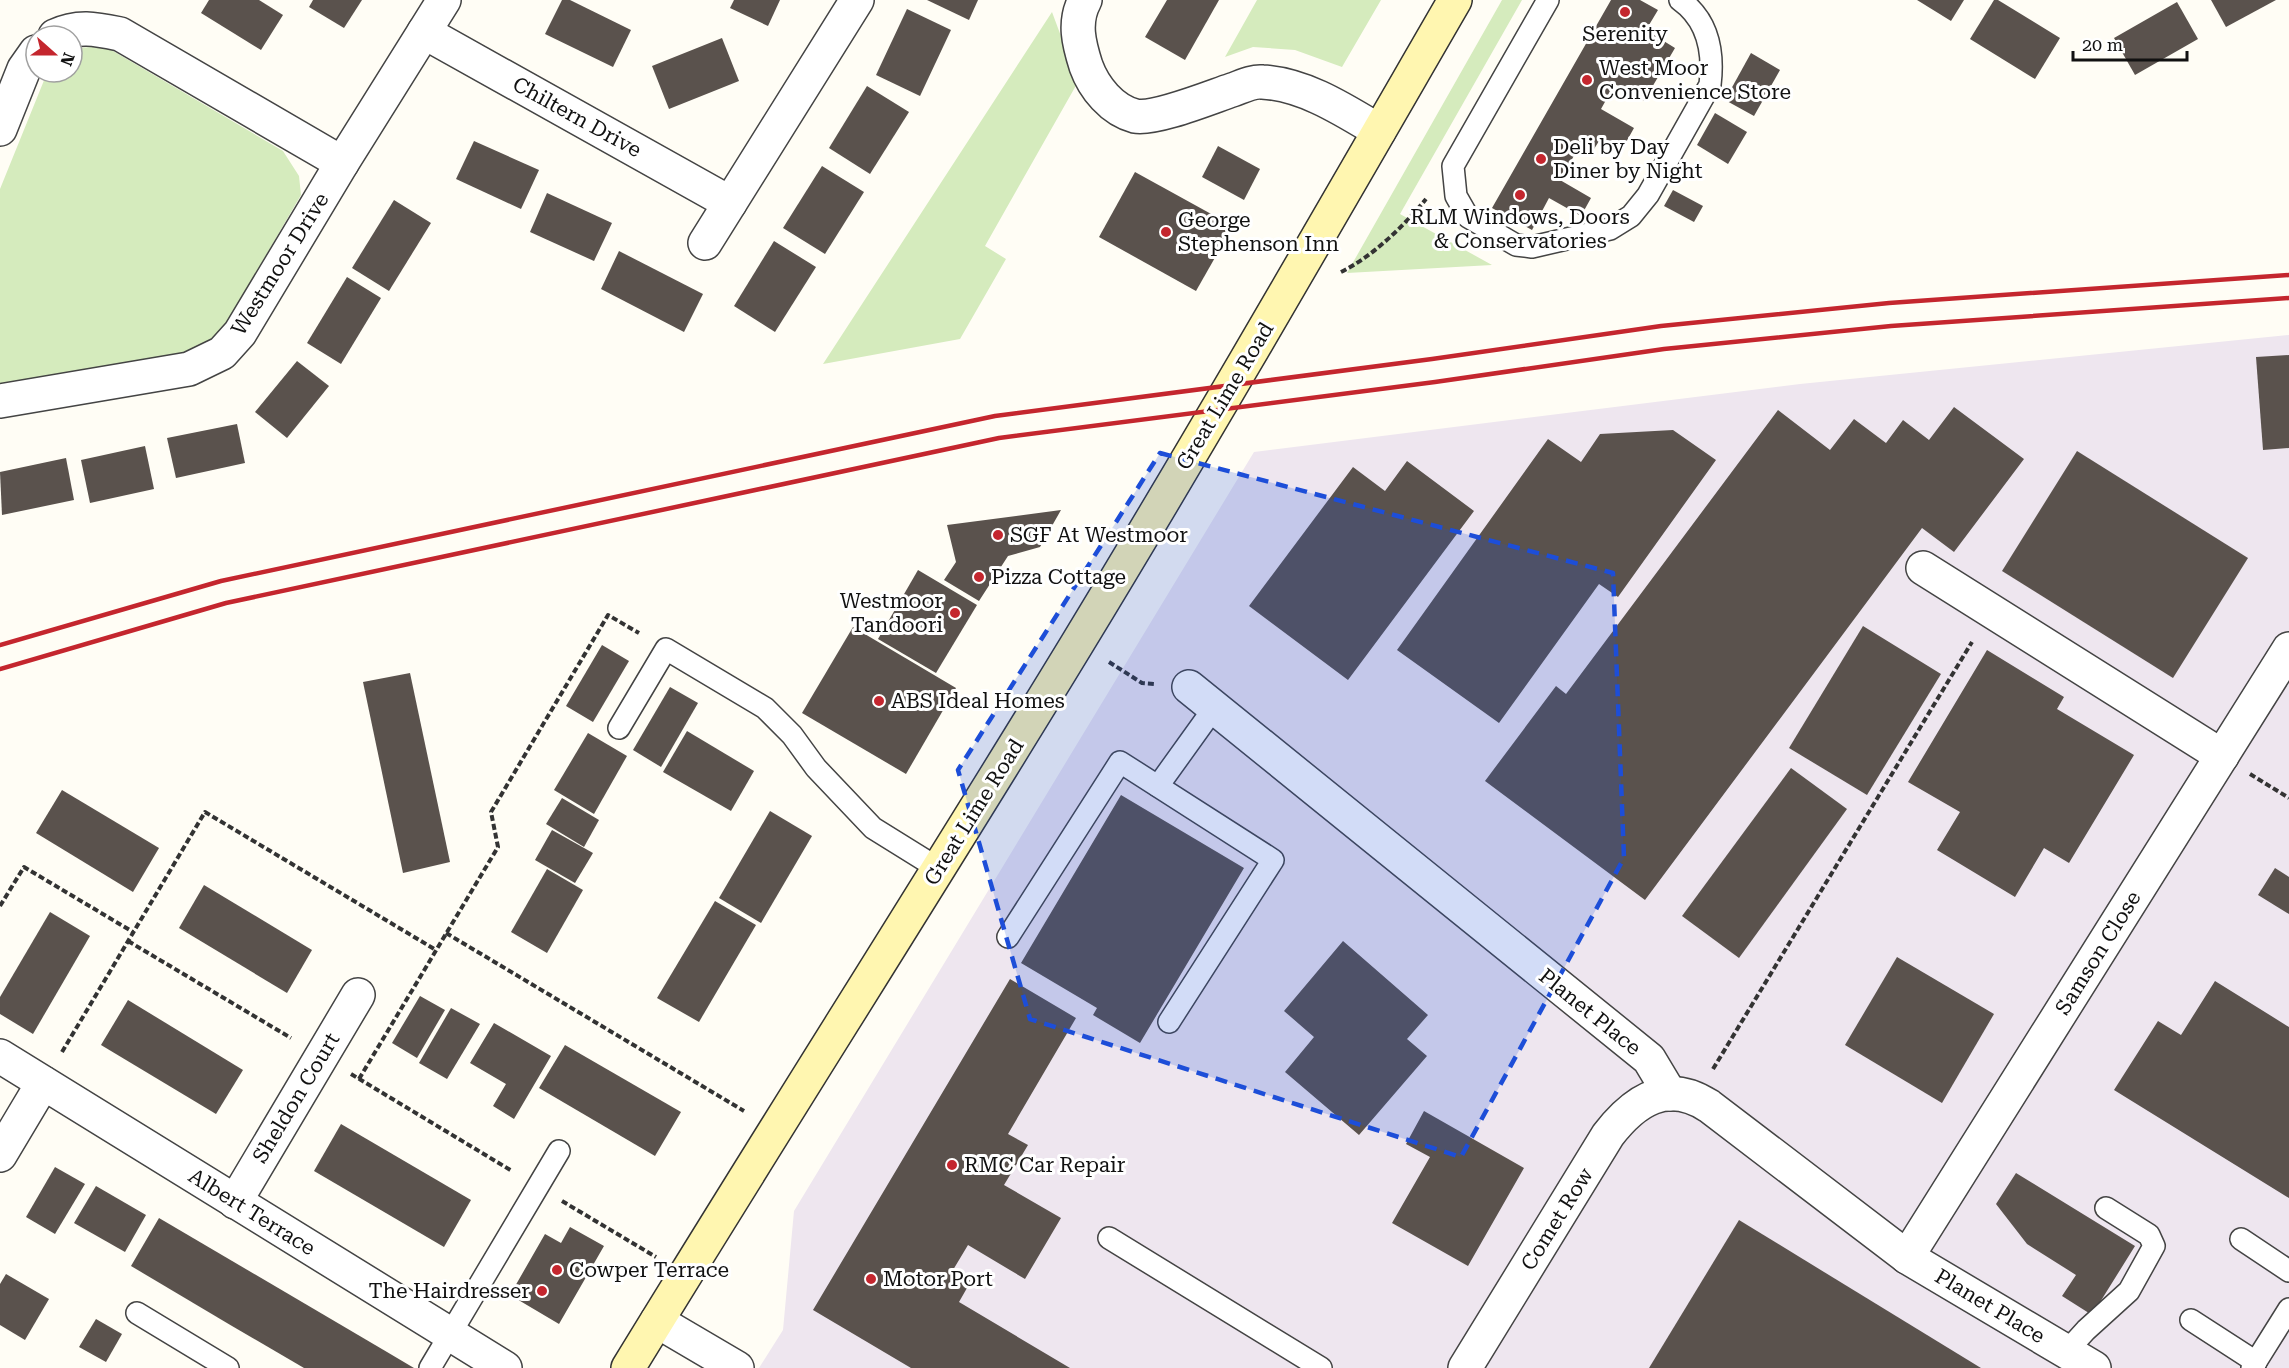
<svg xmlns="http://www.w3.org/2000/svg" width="2289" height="1368" font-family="'Roboto Serif',serif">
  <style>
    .industrial { fill: #eee6ef }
    .green { fill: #d5ebbd }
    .building { fill: #5a524d }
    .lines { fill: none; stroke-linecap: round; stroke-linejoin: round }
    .service-casing { stroke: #444; stroke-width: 24 }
    .minor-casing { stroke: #444; stroke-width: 36 }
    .secondary-casing { stroke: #333; stroke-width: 36 }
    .path { stroke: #333; stroke-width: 4; stroke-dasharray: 6 3; stroke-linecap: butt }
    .service { stroke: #fff; stroke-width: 21 }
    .minor { stroke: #fff; stroke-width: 33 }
    .secondary { stroke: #fff6b0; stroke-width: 33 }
    .rail { stroke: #c4262e; stroke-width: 4.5 }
    .marked { fill: #1d4ed8; fill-opacity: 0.2; stroke: #1d4ed8; stroke-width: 4.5; stroke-dasharray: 12 8; stroke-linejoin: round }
    .poi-dot { fill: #c4262e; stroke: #fff; stroke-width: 2 }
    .labels { text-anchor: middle; stroke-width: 6; stroke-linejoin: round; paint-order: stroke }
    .poi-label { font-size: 21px; fill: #111; stroke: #fff; text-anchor: start }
    .street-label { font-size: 21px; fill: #111; stroke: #fff }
  </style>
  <rect width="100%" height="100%" fill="#fffdf5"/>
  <polygon class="industrial" points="2289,335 2289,1368 759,1368 783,1330 794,1211 1254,452 1800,384"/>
  <g class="green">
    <polygon points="1257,0 1381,0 1342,67 1295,50 1253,47 1225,57"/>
    <polygon points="1502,0 1522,0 1400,214 1492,265 1347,273"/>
    <polygon points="1052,12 1078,82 985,246 1006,259 960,339 823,364"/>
    <polygon points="92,47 108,48 283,151 299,176 301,195 223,329 206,343 182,356 0,387 0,189 47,73 72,72 72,51 78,48"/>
  </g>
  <g class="building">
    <polygon points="209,0 259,0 283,15 261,50 201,13"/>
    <polygon points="313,0 362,0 344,28 309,7"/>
    <polygon points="562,0 570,0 631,30 613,67 545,34"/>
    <polygon points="734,0 780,0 768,26 730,8"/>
    <polygon points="927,0 978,0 969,20"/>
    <polygon points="1167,0 1219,0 1185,60 1145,37"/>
    <polygon points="1611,0 1640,0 1658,10 1646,30 1675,48 1644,101 1615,84 1601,109 1634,128 1620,153 1599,141 1591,154 1579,147 1560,180 1591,198 1581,216 1549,198 1532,230 1492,208"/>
    <polygon points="1917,0 1964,0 1951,21"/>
    <polygon points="1994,0 1998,0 2060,38 2035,79 1970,39"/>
    <polygon points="2211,0 2276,0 2226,27"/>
    <polygon points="2177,2 2198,39 2135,75 2114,38"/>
    <polygon points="907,9 951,30 920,96 876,75"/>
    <polygon points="722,38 739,81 669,109 652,66"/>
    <polygon points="1751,53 1780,70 1754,116 1725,100"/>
    <polygon points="867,86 909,112 870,174 829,148"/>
    <polygon points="1715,113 1747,132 1728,164 1697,145"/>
    <polygon points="474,141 539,170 521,209 456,179"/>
    <polygon points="1218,146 1260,169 1244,200 1202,177"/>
    <polygon points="822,166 864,192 825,254 783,228"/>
    <polygon points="1135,172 1233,226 1196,291 1099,237"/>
    <polygon points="1673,190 1703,206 1694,222 1664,206"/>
    <polygon points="547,193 612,223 594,261 530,232"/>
    <polygon points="394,200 431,223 389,291 352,268"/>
    <polygon points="774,241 816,267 775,332 734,306"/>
    <polygon points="619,251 703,294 684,332 601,289"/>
    <polygon points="347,277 381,298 341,364 307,343"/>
    <polygon points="2289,355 2289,448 2263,450 2256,357"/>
    <polygon points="297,361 329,386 287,438 255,412"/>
    <polygon points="1954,407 2024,459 1954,552 1922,528 1645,900 1485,781 1556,686 1566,694 1778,410 1830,450 1854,419 1886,443 1903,420 1929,440"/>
    <polygon points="237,424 245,463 176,478 167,438"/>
    <polygon points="1673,430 1716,460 1618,597 1599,584 1499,723 1397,650 1548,439 1581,462 1600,434"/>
    <polygon points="145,446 154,489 90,503 81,460"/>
    <polygon points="2077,451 2248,558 2173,678 2002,571"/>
    <polygon points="66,458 74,500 2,515 0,472"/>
    <polygon points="1407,461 1474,511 1348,680 1249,606 1353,467 1385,491"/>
    <polygon points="1061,510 1040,547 1008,556 979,601 944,580 956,562 947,525"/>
    <polygon points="918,570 977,605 936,673 878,639"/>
    <polygon points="1863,626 1941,674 1867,795 1789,748"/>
    <polygon points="853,627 956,688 906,774 802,713"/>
    <polygon points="602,645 629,661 593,722 566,706"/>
    <polygon points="1987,650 2064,697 2057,709 2134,755 2069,863 2044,848 2015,897 1937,850 1960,812 1908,782"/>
    <polygon points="410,673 450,862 403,873 363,682"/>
    <polygon points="670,687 698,703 661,767 633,750"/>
    <polygon points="687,731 754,771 731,811 663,772"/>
    <polygon points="588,733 627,756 594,814 554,790"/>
    <polygon points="1791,768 1847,809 1739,958 1682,916"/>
    <polygon points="62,790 159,848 133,892 36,833"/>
    <polygon points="1121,795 1244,868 1140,1043 1093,1015 1097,1008 1021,963"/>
    <polygon points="562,798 599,820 584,847 546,824"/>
    <polygon points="770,811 812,836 761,923 719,898"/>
    <polygon points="552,830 593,853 575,883 535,860"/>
    <polygon points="2275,868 2289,877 2289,914 2258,895"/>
    <polygon points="547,869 583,890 547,953 511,932"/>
    <polygon points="204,885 312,950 287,993 179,928"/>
    <polygon points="715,901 756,925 699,1022 657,998"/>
    <polygon points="50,912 90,936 33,1034 0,1014 0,997"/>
    <polygon points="1343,941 1428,1015 1407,1039 1427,1056 1359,1135 1285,1072 1314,1037 1284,1011"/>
    <polygon points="1897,957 1994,1014 1942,1103 1845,1045"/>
    <polygon points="1010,979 1076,1018 1008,1134 1028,1145 1004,1185 1061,1218 1025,1279 968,1245 953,1270 971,1281 959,1302 1070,1368 911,1368 813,1310"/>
    <polygon points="2215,981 2289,1027 2289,1198 2114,1090 2158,1021 2181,1035"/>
    <polygon points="420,996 445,1010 417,1058 392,1043"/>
    <polygon points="128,1000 243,1070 216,1114 101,1045"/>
    <polygon points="451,1008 480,1024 447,1079 419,1063"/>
    <polygon points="494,1023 551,1056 514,1119 493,1106 506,1084 470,1063"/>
    <polygon points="565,1045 681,1112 655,1156 539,1088"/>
    <polygon points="1424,1111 1524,1168 1468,1266 1392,1223 1430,1157 1406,1144"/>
    <polygon points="341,1124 471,1200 444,1247 314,1171"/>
    <polygon points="55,1167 85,1184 55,1234 26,1217"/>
    <polygon points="2016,1173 2135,1246 2092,1315 2062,1296 2076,1275 2027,1244 1996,1204"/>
    <polygon points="96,1186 146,1215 125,1252 74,1223"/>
    <polygon points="159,1218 387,1352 414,1368 304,1368 232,1326 131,1266"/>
    <polygon points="1739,1220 1981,1368 1649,1368"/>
    <polygon points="570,1227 604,1246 559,1324 510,1295 545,1234 561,1243"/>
    <polygon points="6,1274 49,1299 25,1340 0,1325 0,1284"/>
    <polygon points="96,1319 122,1334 106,1362 79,1347"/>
  </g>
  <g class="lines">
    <g class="service-casing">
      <g id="service">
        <path d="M1548,0L1453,166L1456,196L1468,217L1516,245L1532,247L1610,229L1631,216L1648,195L1710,85C1714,52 1708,20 1680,0"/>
        <polyline points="619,728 666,649 765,708 792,735 816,768 873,828 939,869"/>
        <polyline points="1158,786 1214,708"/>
        <polyline points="1008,937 1120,762 1273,860 1169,1022"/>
        <polyline points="1109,1238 1321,1368"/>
        <polyline points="2241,1239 2289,1271"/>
        <polyline points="137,1313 228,1368"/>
        <polyline points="2191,1320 2256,1362"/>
        <polyline points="2066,1352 2086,1330 2129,1291 2154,1246 2149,1235 2106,1208"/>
        <polyline points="430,1368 559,1151"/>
        <polyline points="2252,1368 2289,1309"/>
      </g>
    </g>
    <g class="minor-casing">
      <g id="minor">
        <path d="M1085,0C1073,22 1079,44 1086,66C1094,88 1112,110 1135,116C1155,120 1211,97 1232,90C1241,87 1253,81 1262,82C1304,84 1344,110 1379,131"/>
        <polyline points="424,32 730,203"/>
        <path d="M55,36C78,25 96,29 120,34L342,163"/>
        <polyline points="0,129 24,69 36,52"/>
        <polyline points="705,243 857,0"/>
        <polyline points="0,401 189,369 222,353 240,333 342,163 444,0"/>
        <polyline points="1923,568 2222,756"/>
        <polyline points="1189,687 1649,1059 1670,1094"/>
        <polyline points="0,1056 505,1368"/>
        <polyline points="0,1155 43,1083"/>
        <polyline points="235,1202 358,995"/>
        <polyline points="1907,1257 2289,649"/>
        <polyline points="657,1321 737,1368"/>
        <path d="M1465,1368L1608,1135C1635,1100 1667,1079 1709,1106L1907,1257L2094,1368"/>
      </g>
    </g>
    <g class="secondary-casing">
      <path id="secondary" d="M628,1368C776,1126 929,887 1077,644C1206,432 1330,216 1455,0"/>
    </g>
    <g class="path">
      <path d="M1341,272C1373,256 1403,227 1426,199"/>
      <polyline points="1109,662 1142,683 1155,684"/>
      <polyline points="2250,774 2289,798"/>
      <polyline points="0,906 24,867 133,932"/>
      <polyline points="446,933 744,1111"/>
      <polyline points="128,941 291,1038"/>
      <polyline points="62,1052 205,812 436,950"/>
      <polyline points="1713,1069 1972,642"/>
      <polyline points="351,1074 512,1171"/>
      <polyline points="359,1079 498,847 491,812 608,615 639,633"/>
      <polyline points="562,1201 656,1257"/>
    </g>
    <use href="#service" class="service"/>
    <use href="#minor" class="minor"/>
    <use href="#secondary" class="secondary"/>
    <g class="rail">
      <polyline points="0,645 221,581 995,416 1432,359 1661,326 1889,303 2289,275"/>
      <polyline points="0,669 226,603 999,438 1435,382 1664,349 1891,326 2289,298"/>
    </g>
  </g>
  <path class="marked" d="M1160,453L1613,573L1624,858L1461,1157L1030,1019L958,770Z"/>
  <g class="poi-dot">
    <circle cx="1625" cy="12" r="6"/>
    <circle cx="1587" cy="80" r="6"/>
    <circle cx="1541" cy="159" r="6"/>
    <circle cx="1520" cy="195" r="6"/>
    <circle cx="1166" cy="232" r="6"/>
    <circle cx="998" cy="535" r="6"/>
    <circle cx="979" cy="577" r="6"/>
    <circle cx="955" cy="613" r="6"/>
    <circle cx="879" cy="701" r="6"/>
    <circle cx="952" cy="1165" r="6"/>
    <circle cx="557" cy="1270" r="6"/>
    <circle cx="871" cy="1279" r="6"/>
    <circle cx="542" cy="1291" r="6"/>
  </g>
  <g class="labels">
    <g class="poi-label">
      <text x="1625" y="41" text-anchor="middle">Serenity</text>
      <text x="1599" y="75">West Moor<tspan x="1599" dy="24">Convenience Store</tspan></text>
      <text x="1553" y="154">Deli by Day<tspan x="1553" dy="24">Diner by Night</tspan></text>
      <text x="1520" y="224" text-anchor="middle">RLM Windows, Doors<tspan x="1520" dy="24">&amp; Conservatories</tspan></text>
      <text x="1178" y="227">George<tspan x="1178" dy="24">Stephenson Inn</tspan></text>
      <text x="1010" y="542">SGF At Westmoor</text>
      <text x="991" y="584">Pizza Cottage</text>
      <text x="943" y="608" text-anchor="end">Westmoor<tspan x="943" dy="24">Tandoori</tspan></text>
      <text x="891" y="708">ABS Ideal Homes</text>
      <text x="964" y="1172">RMC Car Repair</text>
      <text x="569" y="1277">Cowper Terrace</text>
      <text x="883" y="1286">Motor Port</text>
      <text x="530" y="1298" text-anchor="end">The Hairdresser</text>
    </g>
    <g class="street-label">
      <text transform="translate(577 117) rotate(29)" y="7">Chiltern Drive</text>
      <text transform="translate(280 264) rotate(-58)" y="7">Westmoor Drive</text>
      <text transform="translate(1225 396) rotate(-59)" y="7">Great Lime Road</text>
      <text transform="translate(974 812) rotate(-58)" y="7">Great Lime Road</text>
      <text transform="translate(2098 953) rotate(-58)" y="7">Samson Close</text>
      <text transform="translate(1590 1012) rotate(39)" y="7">Planet Place</text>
      <text transform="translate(296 1098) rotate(-59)" y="7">Sheldon Court</text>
      <text transform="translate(252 1212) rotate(32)" y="7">Albert Terrace</text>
      <text transform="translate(1557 1219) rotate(-58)" y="7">Comet Row</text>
      <text transform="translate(1990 1306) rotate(31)" y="7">Planet Place</text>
    </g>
  </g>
  <g transform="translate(54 54) rotate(111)"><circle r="28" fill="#ffffff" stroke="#a0a0a0" stroke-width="1.5"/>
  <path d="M0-4.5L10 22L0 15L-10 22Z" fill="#c4262e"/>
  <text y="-9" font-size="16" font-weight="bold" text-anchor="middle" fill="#111111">N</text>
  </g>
  <path d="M2073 51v9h114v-9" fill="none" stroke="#111111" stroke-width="3"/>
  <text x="2082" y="51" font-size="18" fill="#111111" stroke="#ffffff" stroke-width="4.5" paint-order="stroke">20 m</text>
</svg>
